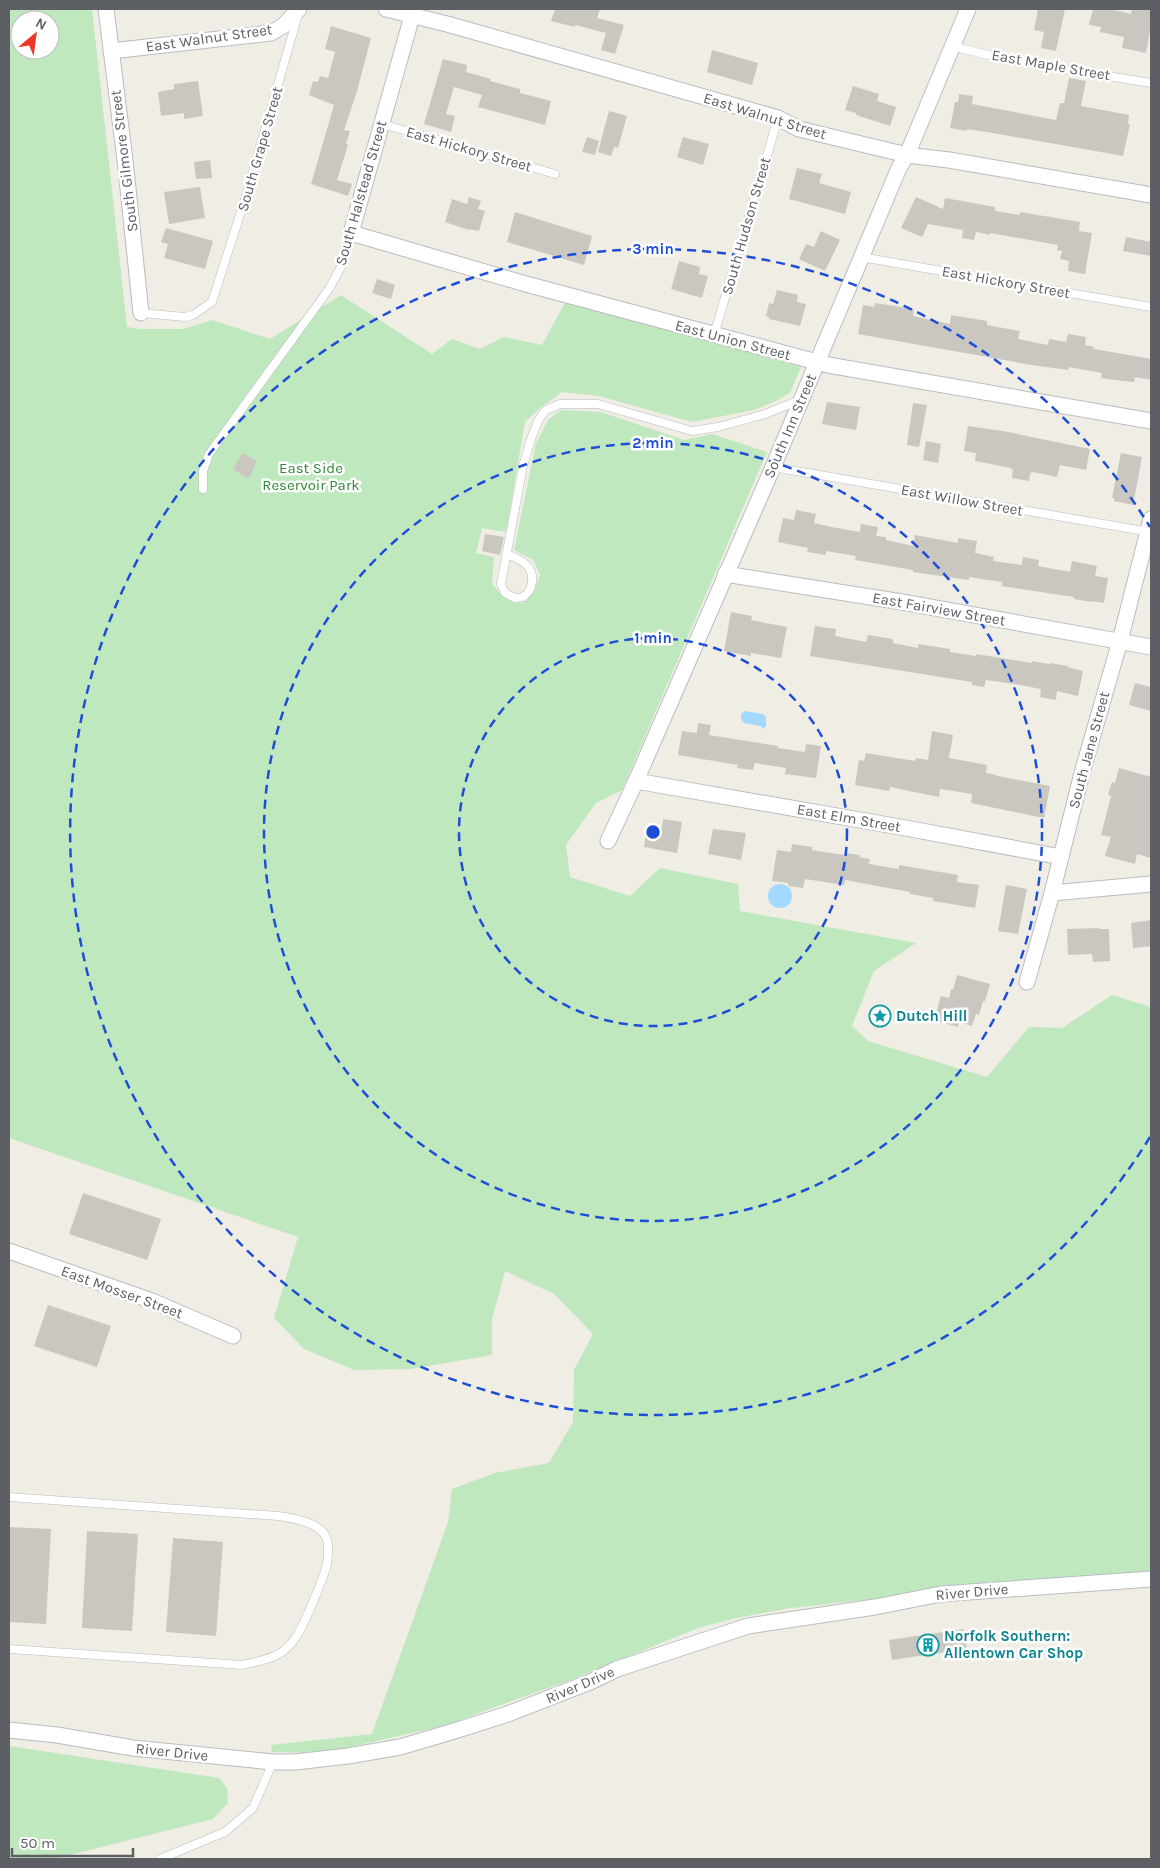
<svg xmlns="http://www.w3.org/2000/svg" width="1160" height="1868" font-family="Karla,sans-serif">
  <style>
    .green { fill: #c0e8bf; fill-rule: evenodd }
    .water { fill: #a4d9ff }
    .building { fill: #cac7c1 }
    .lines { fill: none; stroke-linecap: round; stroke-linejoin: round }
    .lane-casing { stroke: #b9bcc1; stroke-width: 9 }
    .street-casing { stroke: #b9bcc1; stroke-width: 17 }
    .lane { stroke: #fff; stroke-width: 8 }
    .street { stroke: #fff; stroke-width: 15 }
    .ring { fill: none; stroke: #1d4ed8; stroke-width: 2.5; stroke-dasharray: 9 6 }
    .labels { text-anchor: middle; stroke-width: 5; stroke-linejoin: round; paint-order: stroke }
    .street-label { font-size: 15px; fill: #5c6065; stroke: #fff }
    .park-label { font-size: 15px; fill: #318733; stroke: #fff }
    .culture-label { font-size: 15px; font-weight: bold; fill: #0d838f; stroke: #fff; text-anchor: start }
    .centre { fill: #1d4ed8; stroke: #fff; stroke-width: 2.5 }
    .ring-label { font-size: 15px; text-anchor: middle; font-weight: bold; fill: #1d4ed8; stroke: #fff; stroke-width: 5; stroke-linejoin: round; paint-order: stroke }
  </style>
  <rect width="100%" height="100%" fill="#efede4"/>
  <g class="green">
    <path d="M9,9H92L127,327L141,329H182L213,320L270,339L341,295L432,354L452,339L480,349L504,337L542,345L566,301L801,367L790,393L774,402L754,410L692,422L599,396L562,392L541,407L525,422L506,532L482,528L476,553L494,557L492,584L499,592L513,603H523L534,591L540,575L533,560L514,550L536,443L548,420L561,410L601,412L684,440L712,434L767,452L622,790L596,803L566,845L570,877L630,896L660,868L738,884L740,911L916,943L874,971L852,1026L868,1041L987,1077L1029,1027L1062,1028L1112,995L1151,1007V1581L909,1595L791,1608L736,1618L698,1628L570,1680L443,1726L323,1753L272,1752L271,1745L372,1734L448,1522L452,1489L495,1473L549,1463L573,1422L574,1370L593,1334L554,1294L505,1271L492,1319V1355L411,1369L354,1370L304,1349L274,1318L298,1237L9,1138ZM20,20H50V50H20Z"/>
    <polygon points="9,1746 219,1778 227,1788 228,1803 213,1819 54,1859 9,1859"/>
  </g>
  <g class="water">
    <polygon points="745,711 763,714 766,717 766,726 763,729 761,726 744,723 741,719 741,714"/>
    <circle cx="780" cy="896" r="12"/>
  </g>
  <g class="building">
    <polygon points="555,9 600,9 597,18 624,25 615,54 601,50 606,33 575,25 575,27 551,21"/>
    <polygon points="1038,9 1065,9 1056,51 1041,48 1044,32 1034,30"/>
    <polygon points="1093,9 1110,9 1131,14 1132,9 1151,9 1151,25 1146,53 1122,48 1124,37 1100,32 1101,27 1089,25"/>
    <polygon points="331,26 371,38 357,91 344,130 350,131 346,144 348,145 337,180 352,184 348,196 311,184 334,105 309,95 313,81 318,82 320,76 328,78 335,52 325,49"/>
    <polygon points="712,50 758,63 752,85 707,72"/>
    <polygon points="443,59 467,65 466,72 491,79 490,81 520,89 520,93 551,101 545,125 478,107 482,95 454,87 446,114 455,116 451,132 424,124"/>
    <polygon points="1069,78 1086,81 1081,106 1129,115 1128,124 1130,124 1123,156 987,132 967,129 967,131 950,128 955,102 958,102 959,94 973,96 972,104 1056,120 1060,103 1064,103"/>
    <polygon points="198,81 203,116 184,119 184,113 161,116 158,92 174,89 174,84"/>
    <polygon points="853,86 879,94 877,101 896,107 890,126 856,115 856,113 845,110"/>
    <polygon points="609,111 627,116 618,148 614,147 611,156 598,152"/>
    <polygon points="587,137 599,141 595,155 582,152"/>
    <polygon points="683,137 709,144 703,165 677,157"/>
    <polygon points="210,160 212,178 196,179 194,162"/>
    <polygon points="797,168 822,174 819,183 851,192 845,214 789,199"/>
    <polygon points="200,187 205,218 169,224 164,192"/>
    <polygon points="469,197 481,201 478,209 485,211 479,231 469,229 469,230 445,222 452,199 467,204"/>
    <polygon points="916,197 943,209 945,198 995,207 995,211 1020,215 1020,212 1080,222 1079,231 1092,233 1085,274 1068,271 1069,261 1060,259 1062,251 1057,250 1058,245 990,233 990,235 976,232 974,240 962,238 963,230 928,224 922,237 901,228"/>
    <polygon points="515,212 592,236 584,265 507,242"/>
    <polygon points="166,228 213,241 205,269 164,258 168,244 161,242"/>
    <polygon points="821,231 840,240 825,271 799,259 806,244 814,247"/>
    <polygon points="1126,237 1151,242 1151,256 1123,251"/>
    <polygon points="679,261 700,267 699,274 708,276 702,298 671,289"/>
    <polygon points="377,279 395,285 391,299 372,293"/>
    <polygon points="777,290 798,295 797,302 806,304 800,326 769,319 769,317 766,316 769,303 773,304"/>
    <polygon points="875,303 914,309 913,316 950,324 951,315 987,321 987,325 1020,331 1018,339 1048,345 1049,339 1066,342 1068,334 1086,337 1085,345 1094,347 1094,349 1151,359 1151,380 1135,377 1134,382 1122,381 1101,378 1102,373 1069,367 1068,370 1032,365 858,334 863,305 874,307"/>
    <polygon points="827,402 860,407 856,430 822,424"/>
    <polygon points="913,403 927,405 919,447 907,445"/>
    <polygon points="968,426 1003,431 1090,449 1086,470 1060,465 1057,477 1033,472 1030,473 1029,481 1012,478 1013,470 1011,469 1011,468 975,461 976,453 964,451"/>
    <polygon points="926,441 941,444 938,463 923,460"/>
    <polygon points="242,453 257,461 249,478 233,470"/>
    <polygon points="1121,453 1142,457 1133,505 1114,501 1114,498 1112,498"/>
    <polygon points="796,510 816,514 814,523 831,527 860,532 861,524 878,527 876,536 886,537 886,540 913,546 915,535 958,543 958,538 977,541 975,553 994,557 993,561 1022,565 1023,557 1039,560 1038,566 1070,572 1072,561 1097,566 1095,576 1108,578 1104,603 1091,601 1091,602 1074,599 1074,597 1002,586 1002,582 969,577 969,580 913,572 913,570 855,560 856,556 826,551 826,555 807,552 808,548 778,542 783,518 794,520"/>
    <polygon points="485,534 504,537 500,555 482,551"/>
    <polygon points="731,612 752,616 751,620 787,627 781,658 751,653 751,656 724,651"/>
    <polygon points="815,626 836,629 835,636 866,642 868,635 893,639 893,643 918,648 918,644 950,649 950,652 976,656 976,654 1032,663 1032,661 1049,664 1050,663 1068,666 1067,667 1083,671 1078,696 1057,691 1056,700 1040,697 1041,689 1014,684 986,680 984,687 972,685 972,682 810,656"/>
    <polygon points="1135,683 1151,687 1151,711 1129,705"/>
    <polygon points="698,723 711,725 709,735 778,746 778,748 805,752 806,744 821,746 816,778 785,774 786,768 755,763 753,770 737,768 738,765 678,755 682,731 697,733"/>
    <polygon points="932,731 953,735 949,758 987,765 986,773 997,775 997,776 1050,786 1044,818 971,803 972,794 940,789 939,797 890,787 889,791 855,785 859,760 864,761 866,753 915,761 916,758 928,760"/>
    <polygon points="1119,768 1151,777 1151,858 1137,854 1135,864 1105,856 1111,837 1101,835 1111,796 1108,795 1112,782 1115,783"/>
    <polygon points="663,819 682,822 677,853 644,847 647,826 662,828"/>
    <polygon points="713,829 746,833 741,860 708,854"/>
    <polygon points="792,844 812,847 812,850 844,855 845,853 860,855 859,857 870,859 869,864 899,869 899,865 958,875 957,882 979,885 975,908 933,901 933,898 910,894 910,892 845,880 844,885 805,879 803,888 788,886 788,883 772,881 777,850 791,852"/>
    <polygon points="1006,885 1027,889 1018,934 998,931"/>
    <polygon points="1151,920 1151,946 1133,948 1131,923"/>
    <polygon points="1099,928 1099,929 1109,929 1110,961 1093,962 1092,954 1068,955 1067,929"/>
    <polygon points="957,975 990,984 985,1001 983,1001 979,1015 976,1014 972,1026 959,1022 958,1027 934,1020 941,996 949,998 951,989 953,990"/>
    <polygon points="83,1193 161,1219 147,1260 69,1234"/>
    <polygon points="48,1305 111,1326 97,1367 34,1346"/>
    <polygon points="9,1527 51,1529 46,1624 9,1622"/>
    <polygon points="87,1531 138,1534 132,1631 82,1628"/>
    <polygon points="173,1538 223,1542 216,1636 166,1632"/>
    <polygon points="964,1629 967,1649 892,1660 889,1640"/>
  </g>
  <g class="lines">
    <g class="lane-casing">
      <g id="lane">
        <polyline points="952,46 1008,60 1151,83"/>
        <polyline points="382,124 555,174"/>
        <polyline points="861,257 1151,307"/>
        <polyline points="141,313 185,317 193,315 212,302 245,199 298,15"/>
        <polyline points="714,335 778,118"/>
        <polyline points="773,467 1150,532"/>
        <polyline points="203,489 203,471 209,454 329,289 341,267 351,233"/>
        <path d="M507,554C514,557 523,560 528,567C535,575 533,591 523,597C521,598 518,598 515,598L505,593L501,584L523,466L531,439L539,419L546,410L560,404H598L692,431L718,427L765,414L800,400"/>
        <path d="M9,1497L278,1516C293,1518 319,1522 326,1537C329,1544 328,1557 327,1564C325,1575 305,1622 299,1632C295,1639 289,1647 282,1652C271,1660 254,1662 242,1665L9,1649"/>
        <polyline points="160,1859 225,1832 253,1808 273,1762"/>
      </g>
    </g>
    <g class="street-casing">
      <g id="street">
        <polyline points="106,9 125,160 141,313"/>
        <polyline points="386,9 447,24 778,118 799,129 907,155 949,160 1151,195"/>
        <polyline points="414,9 351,233 526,284 828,365 1151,421"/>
        <polyline points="111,51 271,33 283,26 299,9"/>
        <polyline points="725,574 902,602 1151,647"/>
        <polyline points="636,781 900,827 1061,857"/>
        <polyline points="608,841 636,781 773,467 899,168 907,155 968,9"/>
        <polyline points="1052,893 1151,884"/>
        <polyline points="1027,982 1052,893 1082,773 1120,641 1151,519"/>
        <polyline points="9,1251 152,1301 233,1336"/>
        <polyline points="9,1730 57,1735 133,1748 273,1762 295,1762 348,1756 400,1747 451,1732 505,1715 590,1682 617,1669 748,1626 875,1607 941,1594 1151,1579"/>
      </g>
    </g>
    <use href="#lane" class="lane"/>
    <use href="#street" class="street"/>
  </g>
  <g class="ring">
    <circle cx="653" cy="832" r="194"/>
    <circle cx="653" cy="832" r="389"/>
    <path d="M1150 1137A583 583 0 1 1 1150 527"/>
  </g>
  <defs>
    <g id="sight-ring" transform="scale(1.125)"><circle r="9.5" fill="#fff" stroke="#0f9aa8" stroke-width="1.5"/><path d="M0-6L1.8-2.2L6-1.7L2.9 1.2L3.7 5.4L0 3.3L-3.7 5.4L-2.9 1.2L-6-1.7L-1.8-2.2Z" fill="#0f9aa8"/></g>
    <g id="building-ring" transform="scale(1.125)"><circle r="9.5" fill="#fff" stroke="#0f9aa8" stroke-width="1.5"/><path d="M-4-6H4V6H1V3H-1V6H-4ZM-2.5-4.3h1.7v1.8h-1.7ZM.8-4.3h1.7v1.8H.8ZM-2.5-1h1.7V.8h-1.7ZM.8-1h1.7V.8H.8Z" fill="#0f9aa8"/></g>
  </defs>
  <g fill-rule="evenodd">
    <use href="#sight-ring" x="880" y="1016"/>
    <use href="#building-ring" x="928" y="1645"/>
  </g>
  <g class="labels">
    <g class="street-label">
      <text transform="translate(209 38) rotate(-8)" y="5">East Walnut Street</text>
      <text transform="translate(1051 65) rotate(10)" y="5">East Maple Street</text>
      <text transform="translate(765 116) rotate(17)" y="5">East Walnut Street</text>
      <text transform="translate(260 149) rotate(-74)" y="5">South Grape Street</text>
      <text transform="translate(469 149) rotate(16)" y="5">East Hickory Street</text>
      <text transform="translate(124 161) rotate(-97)" y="5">South Gilmore Street</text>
      <text transform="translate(361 193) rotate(-74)" y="5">South Halstead Street</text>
      <text transform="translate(746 226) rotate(-74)" y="5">South Hudson Street</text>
      <text transform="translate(1006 282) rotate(10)" y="5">East Hickory Street</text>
      <text transform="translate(733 340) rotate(15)" y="5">East Union Street</text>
      <text transform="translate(790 426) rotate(-67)" y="5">South Inn Street</text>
      <text transform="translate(962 500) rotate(10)" y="5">East Willow Street</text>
      <text transform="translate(939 609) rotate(10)" y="5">East Fairview Street</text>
      <text transform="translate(1089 750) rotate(-75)" y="5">South Jane Street</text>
      <text transform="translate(849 818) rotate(10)" y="5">East Elm Street</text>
      <text transform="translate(122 1292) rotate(20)" y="5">East Mosser Street</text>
      <text transform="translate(972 1592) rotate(-5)" y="5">River Drive</text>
      <text transform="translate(580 1685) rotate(-23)" y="5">River Drive</text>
      <text transform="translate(172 1752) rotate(6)" y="5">River Drive</text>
    </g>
    <g class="park-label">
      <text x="311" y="473">East Side<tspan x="311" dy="17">Reservoir Park</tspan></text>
    </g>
    <g class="culture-label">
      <text x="896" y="1021">Dutch Hill</text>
      <text x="944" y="1641">Norfolk Southern:<tspan x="944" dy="17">Allentown Car Shop</tspan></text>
    </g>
  </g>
  <circle cx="653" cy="832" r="8" class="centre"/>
  <g class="ring-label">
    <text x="653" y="254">3 min</text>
    <text x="653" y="448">2 min</text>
    <text x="653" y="643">1 min</text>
  </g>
  <rect width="1160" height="1868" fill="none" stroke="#5c6065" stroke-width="20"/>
  <g transform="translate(35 35) rotate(29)"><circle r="24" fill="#ffffff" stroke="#bebfc1"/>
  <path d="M0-4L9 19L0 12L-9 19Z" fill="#f13428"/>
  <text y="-8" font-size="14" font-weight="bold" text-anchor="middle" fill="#5c6065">N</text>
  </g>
  <path d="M12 1848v8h121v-8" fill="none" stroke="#5c6065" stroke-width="2.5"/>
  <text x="20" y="1848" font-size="15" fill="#5c6065" stroke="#ffffff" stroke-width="4" paint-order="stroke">50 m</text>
</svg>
